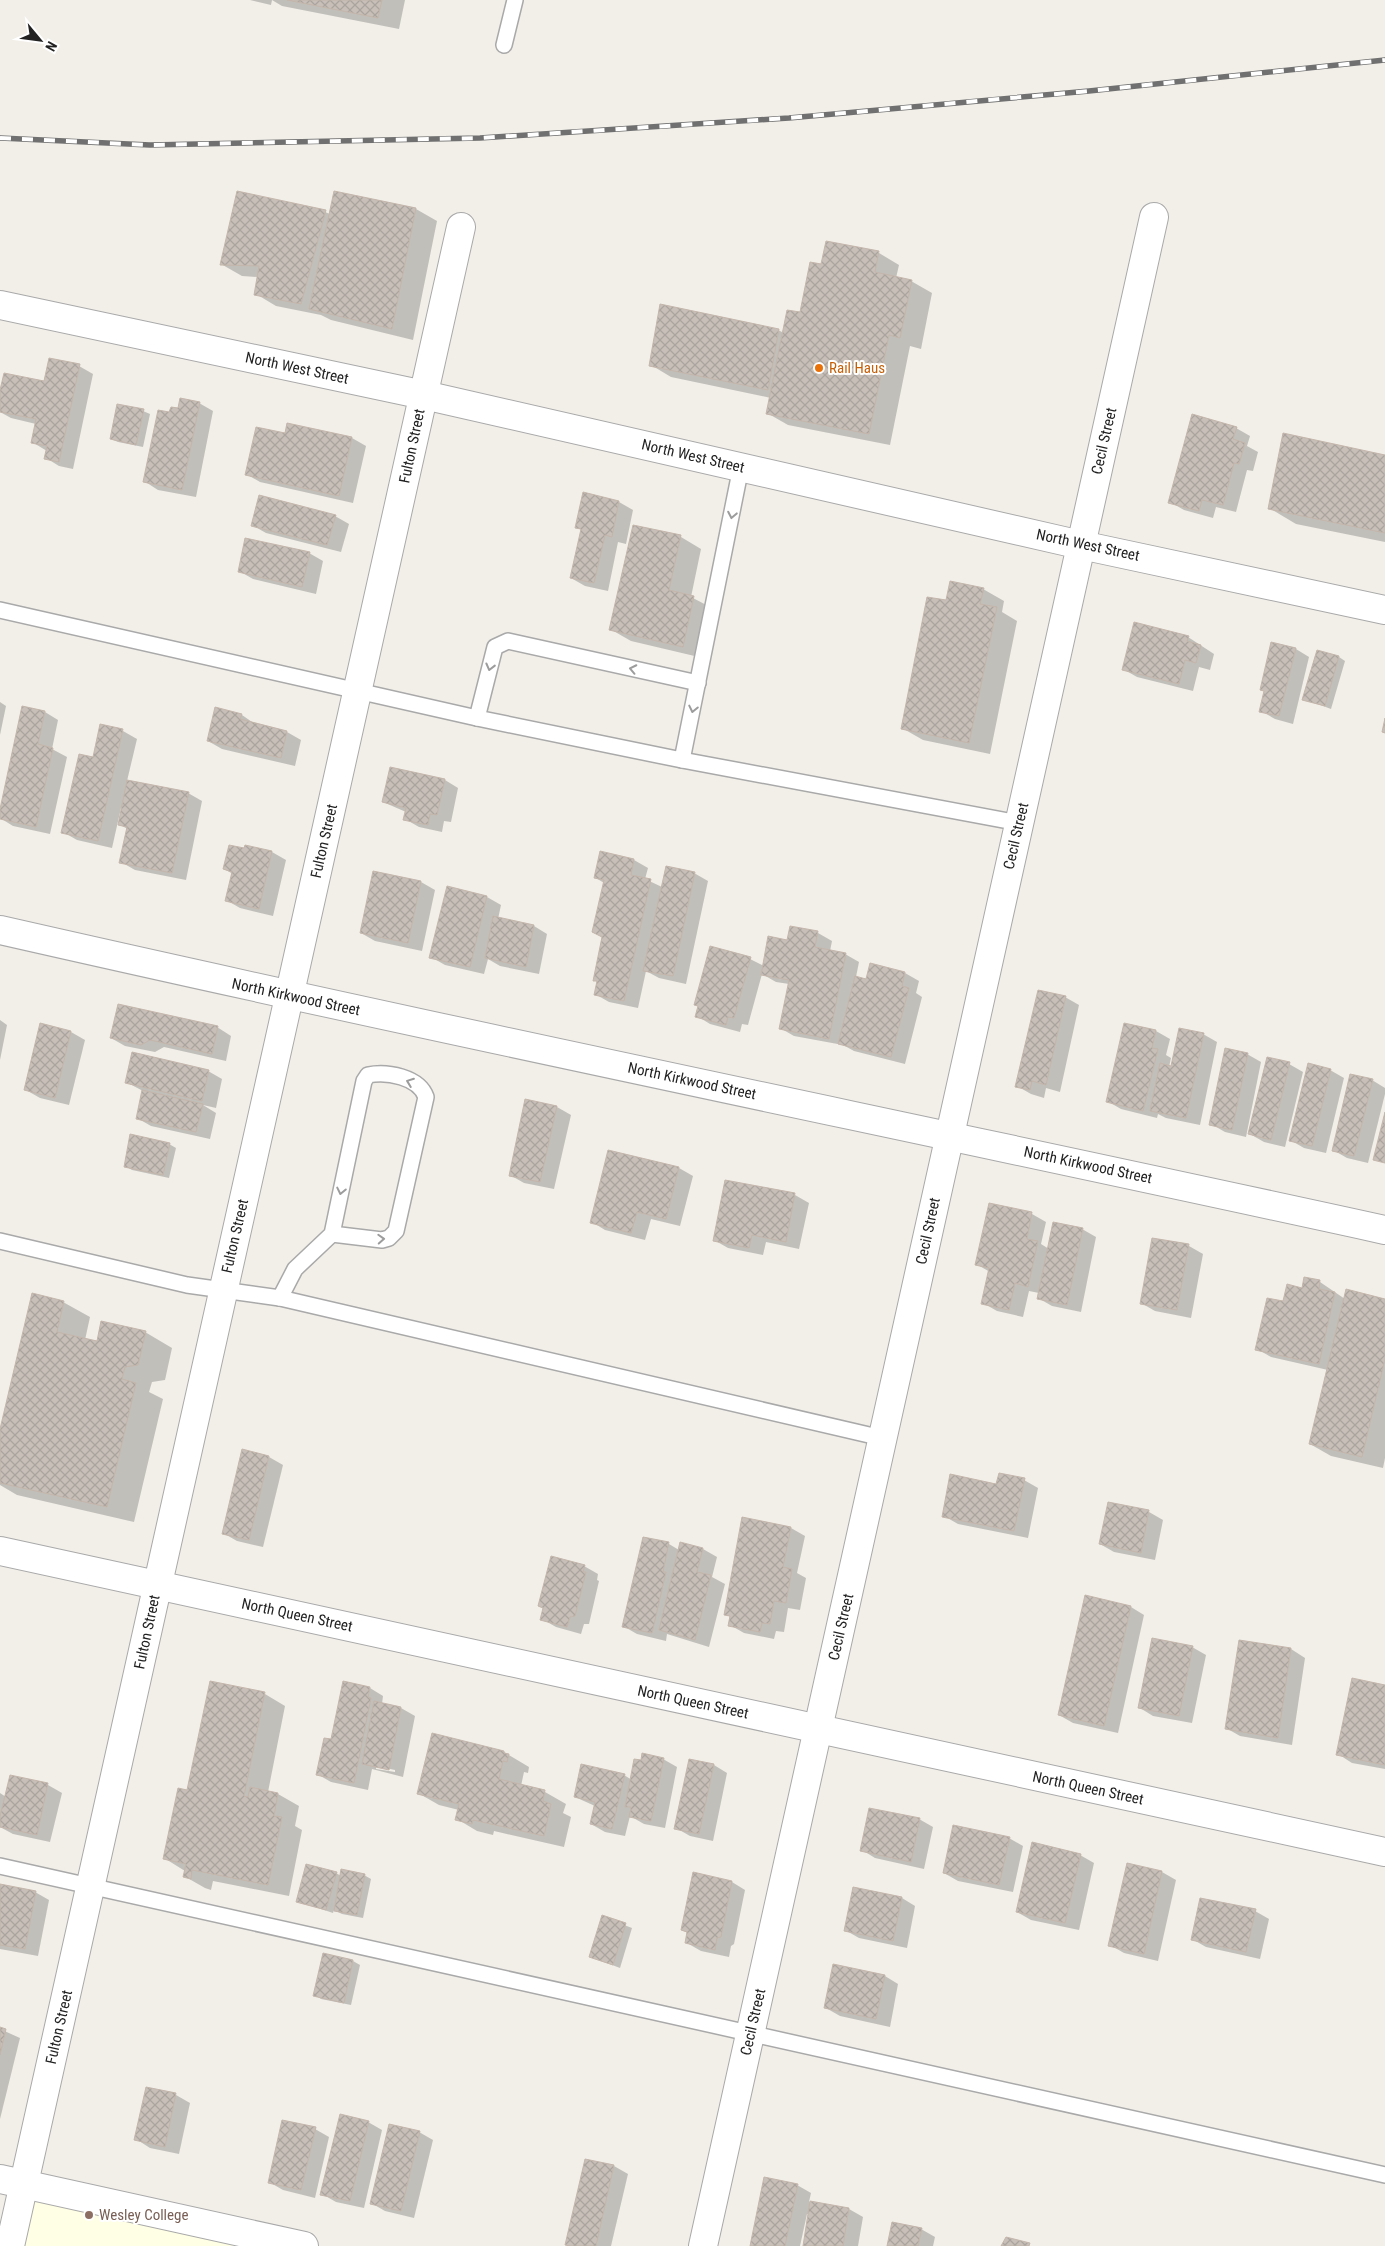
<svg xmlns="http://www.w3.org/2000/svg" width="1385" height="2246" font-family="'Roboto Condensed',sans-serif">
  <style>
    .education { fill: #ffffe5 }
    .shadow { fill: #0003; fill-rule: evenodd }
    .building { fill: url(#building-cross-hatch); stroke: #c4b6ab }
    .lines { fill: none; stroke-linecap: round; stroke-linejoin: round }
    .service-casing { stroke: #a9a9a9; stroke-width: 18 }
    .minor-casing { stroke: #a9a9a9; stroke-width: 30 }
    .service { stroke: #fff; stroke-width: 15 }
    .minor { stroke: #fff; stroke-width: 28 }
    .rail-casing { stroke: #707070; stroke-width: 5.5 }
    .rail { stroke: #fff; stroke-width: 4; stroke-dasharray: 11; stroke-linecap: butt }
    .oneway { stroke: #9c9c9c }
    .food-dot { fill: #e8710a; stroke: #fff; stroke-width: 2 }
    .education-dot { fill: #8d6e63; stroke: #fff; stroke-width: 2 }
    .labels { text-anchor: middle; stroke-width: 4; stroke-linejoin: round; paint-order: stroke }
    .street-label { font-size: 15px; fill: #222; stroke: #fff }
    .food-label { font-size: 15px; fill: #c56008; stroke: #fff; text-anchor: start }
    .education-label { font-size: 15px; fill: #785e54; stroke: #fff; text-anchor: start }
  </style>
  <defs>
    <pattern id="building-cross-hatch" width="8" height="8" patternUnits="userSpaceOnUse" patternTransform="scale(1.25)"><rect width="8" height="8" fill="#c7bfb8"/><path d="M0 0l8 8M0 8l8-8" fill="none" stroke="#aba49e"/></pattern>
  </defs>
  <rect width="100%" height="100%" fill="#f2efe9"/>
  <polygon class="education" points="24,2184 300,2246 10,2246"/>
  <g class="shadow">
    <polygon points="250,0 272,0 271,5"/>
    <polygon points="272,0 405,0 399,29 282,6"/>
    <polygon points="335,192 416,209 437,221 413,340 331,320 321,315 276,306 256,294 258,277 242,276 221,264 325,212 330,214"/>
    <polygon points="827,243 879,253 899,265 896,278 911,281 932,293 921,349 910,346 890,445 788,425 767,413 771,398 671,377 651,365 778,330 784,333 801,314 822,266"/>
    <polygon points="79,366 93,374 73,469 59,466 46,458 47,451 32,442 36,424 11,418 0,412 0,396 45,383"/>
    <polygon points="199,403 213,411 196,497 158,490 144,481 170,413"/>
    <polygon points="143,411 150,414 143,447 118,442 111,439"/>
    <polygon points="1236,428 1250,436 1247,446 1258,452 1253,471 1247,470 1236,512 1216,507 1213,518 1184,510 1170,502"/>
    <polygon points="286,435 352,438 366,446 353,503 260,482 246,474"/>
    <polygon points="1385,456 1385,542 1296,524 1269,508"/>
    <polygon points="584,494 619,502 633,510 626,544 618,542 608,591 585,586 571,578 582,530 576,527"/>
    <polygon points="335,516 349,524 341,552 266,533 252,525"/>
    <polygon points="681,537 701,549 691,597 714,609 703,658 631,641 610,629"/>
    <polygon points="309,553 323,561 316,594 253,579 239,571"/>
    <polygon points="983,589 1004,601 1002,612 1017,621 990,754 923,740 902,728 947,602"/>
    <polygon points="1188,637 1214,654 1210,670 1199,667 1193,691 1137,677 1123,669"/>
    <polygon points="1296,649 1309,657 1293,724 1275,719 1261,711"/>
    <polygon points="1339,657 1345,661 1331,709 1304,699"/>
    <polygon points="0,702 6,706 0,735"/>
    <polygon points="45,712 58,720 52,749 67,757 50,834 13,826 0,818"/>
    <polygon points="242,715 255,724 287,732 301,740 295,766 222,749 208,741"/>
    <polygon points="101,726 123,731 137,739 127,781 188,793 202,801 186,880 135,870 121,862 128,829 120,825 123,808 121,808 112,848 77,840 63,832 94,759"/>
    <polygon points="445,780 458,788 451,822 444,821 442,832 419,827 405,819 406,812 383,802"/>
    <polygon points="272,852 286,860 273,916 240,908 226,900 233,874 224,869"/>
    <polygon points="601,853 634,860 648,868 645,879 662,887 694,873 708,881 686,984 659,978 646,971 638,1008 609,1002 595,994 598,982 594,980 604,937 604,883 596,878"/>
    <polygon points="374,872 421,882 435,890 422,951 375,941 361,933"/>
    <polygon points="447,888 487,897 501,905 498,919 534,926 547,934 539,974 500,966 488,959 484,974 445,965 431,957"/>
    <polygon points="791,928 818,933 832,941 830,951 845,954 859,962 856,977 867,980 871,965 905,973 919,981 916,993 922,997 905,1064 854,1051 843,1045 794,1036 780,1028 789,984 776,982 762,974 748,1025 742,1024 740,1032 710,1024 697,1016 750,959 764,966 788,941"/>
    <polygon points="1065,997 1079,1005 1060,1092 1046,1088 1044,1098 1031,1094 1017,1086"/>
    <polygon points="0,1020 7,1025 0,1060"/>
    <polygon points="1125,1024 1156,1031 1170,1039 1166,1055 1171,1058 1169,1067 1172,1067 1203,1034 1217,1042 1200,1125 1166,1118 1158,1114 1157,1118 1121,1109 1107,1101"/>
    <polygon points="41,1025 71,1032 85,1040 69,1105 40,1098 26,1090"/>
    <polygon points="217,1027 231,1036 226,1061 164,1047 155,1052 125,1046 111,1038"/>
    <polygon points="1247,1054 1261,1062 1246,1137 1225,1132 1211,1124"/>
    <polygon points="1289,1064 1303,1072 1285,1147 1264,1142 1250,1134"/>
    <polygon points="1330,1070 1344,1078 1326,1153 1304,1148 1290,1140"/>
    <polygon points="208,1071 222,1079 216,1108 203,1105 216,1113 210,1139 151,1126 137,1118 143,1091 126,1082"/>
    <polygon points="1372,1080 1385,1088 1385,1094 1368,1163 1347,1158 1333,1150"/>
    <polygon points="526,1100 557,1107 571,1115 554,1189 524,1183 510,1175"/>
    <polygon points="169,1144 176,1148 169,1178 132,1170 125,1166"/>
    <polygon points="609,1151 679,1168 693,1176 680,1226 651,1219 645,1240 605,1230 592,1222"/>
    <polygon points="726,1181 795,1195 809,1203 799,1249 766,1242 763,1255 728,1248 714,1240"/>
    <polygon points="1032,1214 1046,1222 1041,1244 1049,1249 1082,1229 1096,1237 1081,1312 1052,1306 1038,1298 1039,1293 1029,1291 1023,1317 997,1311 983,1303 990,1272 976,1264"/>
    <polygon points="1153,1239 1189,1246 1203,1254 1191,1318 1155,1311 1141,1303"/>
    <polygon points="1305,1278 1320,1282 1345,1299 1385,1300 1385,1458 1383,1468 1331,1456 1310,1444 1328,1370 1271,1357 1257,1349 1284,1303 1303,1289"/>
    <polygon points="63,1302 90,1317 85,1340 98,1342 145,1332 172,1348 165,1380 152,1382 149,1392 163,1399 134,1522 17,1495 0,1485 0,1435"/>
    <polygon points="269,1457 283,1465 263,1547 237,1541 223,1533"/>
    <polygon points="1024,1480 1038,1488 1028,1538 958,1524 944,1516 997,1485"/>
    <polygon points="1109,1504 1149,1512 1163,1520 1155,1560 1114,1552 1100,1544"/>
    <polygon points="791,1528 805,1536 797,1573 806,1578 800,1610 788,1608 784,1632 776,1631 774,1639 744,1633 730,1625 731,1617 725,1614"/>
    <polygon points="644,1538 669,1544 679,1550 681,1544 703,1549 717,1557 712,1577 725,1584 709,1647 667,1634 666,1641 637,1634 623,1626"/>
    <polygon points="584,1566 598,1574 597,1580 599,1581 589,1624 584,1624 581,1634 556,1627 542,1619"/>
    <polygon points="1131,1607 1144,1615 1118,1733 1073,1723 1059,1715"/>
    <polygon points="1240,1642 1291,1649 1305,1658 1292,1745 1240,1736 1226,1728"/>
    <polygon points="1192,1647 1206,1655 1192,1723 1153,1716 1140,1708"/>
    <polygon points="211,1682 265,1694 285,1706 268,1792 278,1794 299,1806 295,1826 302,1830 289,1896 213,1881 211,1890 205,1888 184,1876 185,1871 164,1858 188,1792"/>
    <polygon points="1385,1686 1385,1769 1352,1763 1338,1754"/>
    <path d="M370,1688L383,1696L382,1704L401,1708L415,1716L403,1777L372,1769L368,1790L331,1782L317,1774L332,1741ZM376,1766L395,1770V1772L376,1769Z"/>
    <polygon points="504,1752 529,1767 528,1773 524,1772 521,1786 545,1792 566,1804 563,1813 571,1817 564,1847 494,1831 493,1835 477,1831 457,1819 459,1810 439,1805 418,1793"/>
    <polygon points="663,1759 677,1767 665,1828 644,1824 630,1816 625,1836 605,1832 591,1824 595,1806 575,1797 624,1775 632,1780 642,1762"/>
    <polygon points="714,1765 727,1773 713,1841 690,1836 676,1828"/>
    <polygon points="11,1776 48,1785 62,1793 50,1842 13,1834 0,1827 0,1793 6,1797"/>
    <polygon points="919,1819 933,1827 924,1869 875,1858 862,1850"/>
    <polygon points="1009,1838 1023,1846 1013,1892 958,1881 944,1873"/>
    <polygon points="1080,1855 1094,1863 1079,1930 1031,1920 1017,1912"/>
    <polygon points="1128,1865 1162,1872 1176,1880 1158,1961 1124,1953 1110,1945"/>
    <polygon points="336,1873 341,1876 364,1875 371,1879 363,1918 342,1914 334,1910 333,1913 297,1901"/>
    <polygon points="732,1882 745,1890 734,1944 731,1946 729,1957 701,1951 687,1943 688,1933 682,1930"/>
    <polygon points="0,1885 35,1892 49,1900 38,1956 0,1949"/>
    <polygon points="902,1898 915,1906 907,1948 859,1938 845,1930"/>
    <polygon points="1255,1911 1269,1919 1260,1959 1206,1947 1192,1939"/>
    <polygon points="603,1917 632,1928 620,1968 591,1957"/>
    <polygon points="324,1955 353,1961 360,1965 351,2005 321,1999 315,1995"/>
    <polygon points="885,1976 898,1984 890,2027 840,2016 826,2008"/>
    <polygon points="0,2029 20,2038 0,2119"/>
    <polygon points="147,2088 176,2095 190,2103 179,2154 150,2148 136,2139"/>
    <polygon points="368,2122 382,2130 364,2208 336,2202 322,2194"/>
    <polygon points="315,2129 329,2137 315,2198 283,2190 269,2182"/>
    <polygon points="419,2132 433,2140 414,2218 385,2211 371,2203"/>
    <polygon points="586,2160 614,2166 628,2174 611,2246 569,2246 566,2244"/>
    <polygon points="797,2185 811,2193 809,2202 849,2209 863,2217 858,2246 804,2246 809,2214 807,2214 800,2246 751,2246"/>
    <polygon points="921,2229 935,2237 933,2246 888,2246"/>
  </g>
  <g class="building">
    <polygon points="287,0 382,0 378,18"/>
    <polygon points="237,191 326,210 301,304 254,295 259,266 220,265"/>
    <polygon points="334,191 416,208 392,329 309,309"/>
    <polygon points="826,241 879,251 875,272 912,280 900,338 889,335 869,434 766,414 787,310 800,312 810,262 821,264"/>
    <polygon points="660,304 779,329 768,390 649,366"/>
    <polygon points="49,358 80,364 59,462 44,459 47,446 31,443 36,419 0,412 0,390 4,373 44,381"/>
    <polygon points="180,398 200,402 182,490 143,482 158,410 169,412 171,407 178,408"/>
    <polygon points="117,404 144,409 136,445 110,439"/>
    <polygon points="1192,414 1237,427 1233,439 1245,443 1239,464 1234,463 1223,505 1202,500 1199,511 1168,503"/>
    <polygon points="287,423 352,437 339,496 245,475 256,427 285,433"/>
    <polygon points="1283,433 1385,455 1385,533 1268,509"/>
    <polygon points="583,492 619,501 612,537 605,535 594,583 570,578 581,529 575,528"/>
    <polygon points="259,495 336,515 327,545 251,526"/>
    <polygon points="633,525 681,535 669,590 694,596 683,647 609,630"/>
    <polygon points="245,538 310,552 302,587 238,572"/>
    <polygon points="950,581 984,588 980,604 997,607 969,743 901,729 927,597 946,600"/>
    <polygon points="1134,622 1189,636 1187,641 1201,645 1196,663 1185,660 1179,684 1122,670"/>
    <polygon points="1271,642 1296,648 1279,716 1259,712 1264,691 1260,690"/>
    <polygon points="1317,650 1339,656 1325,706 1302,700"/>
    <polygon points="22,706 45,711 38,744 53,748 36,827 0,819 0,809"/>
    <polygon points="215,707 242,714 240,719 287,731 281,758 207,741"/>
    <polygon points="1385,718 1385,733 1382,732"/>
    <polygon points="100,724 123,729 98,841 61,833 79,754 93,757"/>
    <polygon points="390,767 445,779 437,815 430,814 428,825 403,820 406,808 382,802"/>
    <polygon points="127,780 189,792 172,873 119,863 127,827 118,825"/>
    <polygon points="229,845 244,848 245,845 272,851 259,909 225,901 232,872 223,869"/>
    <polygon points="600,851 634,859 631,875 651,879 624,1001 594,995 597,981 593,981 602,937 592,932 604,880 594,878"/>
    <polygon points="666,866 695,872 673,976 643,971"/>
    <polygon points="373,871 421,881 408,943 360,933"/>
    <polygon points="447,886 487,896 470,967 429,958"/>
    <polygon points="493,916 534,925 526,967 485,958"/>
    <polygon points="790,926 818,931 815,947 846,953 829,1039 779,1029 789,980 761,975 768,936 787,940"/>
    <polygon points="710,946 751,957 734,1018 728,1017 726,1025 695,1017 698,1006 694,1005"/>
    <polygon points="870,963 905,972 902,986 909,988 891,1057 838,1044 855,976 866,979"/>
    <polygon points="1038,990 1066,996 1046,1085 1032,1081 1030,1090 1015,1087"/>
    <polygon points="118,1004 218,1026 212,1054 150,1040 141,1045 110,1038"/>
    <polygon points="40,1023 71,1031 55,1098 24,1090"/>
    <polygon points="1124,1023 1156,1030 1152,1048 1158,1049 1143,1111 1106,1102"/>
    <polygon points="1179,1028 1204,1033 1186,1118 1150,1111 1160,1063 1171,1066"/>
    <polygon points="1225,1048 1248,1053 1232,1130 1209,1125"/>
    <polygon points="132,1052 209,1070 202,1101 125,1083"/>
    <polygon points="1267,1057 1290,1062 1271,1140 1248,1134"/>
    <polygon points="1308,1063 1331,1069 1312,1146 1289,1141"/>
    <polygon points="1350,1074 1373,1079 1354,1156 1332,1151"/>
    <polygon points="142,1090 203,1104 196,1132 136,1119"/>
    <polygon points="525,1099 557,1106 540,1182 509,1176"/>
    <polygon points="1385,1112 1385,1163 1373,1160"/>
    <polygon points="130,1134 170,1143 163,1175 124,1167"/>
    <polygon points="608,1150 679,1167 666,1219 637,1212 631,1233 590,1223"/>
    <polygon points="725,1180 795,1193 786,1242 752,1235 749,1248 713,1241"/>
    <polygon points="989,1203 1032,1212 1027,1239 1038,1241 1028,1287 1015,1283 1009,1310 981,1304 989,1268 975,1265"/>
    <polygon points="1053,1222 1083,1228 1067,1305 1037,1299"/>
    <polygon points="1152,1238 1189,1244 1177,1310 1140,1304"/>
    <polygon points="1304,1277 1320,1280 1319,1289 1335,1292 1319,1364 1255,1350 1267,1298 1283,1301 1287,1284 1302,1288"/>
    <polygon points="1346,1289 1385,1299 1385,1359 1362,1457 1309,1444"/>
    <polygon points="32,1293 64,1301 57,1332 97,1341 101,1321 146,1331 138,1365 125,1367 122,1379 136,1383 107,1507 0,1483 0,1429"/>
    <polygon points="242,1449 269,1456 249,1540 222,1534"/>
    <polygon points="999,1473 1025,1478 1014,1531 942,1517 950,1474 996,1484"/>
    <polygon points="1108,1502 1149,1510 1141,1553 1099,1544"/>
    <polygon points="742,1517 791,1527 783,1567 792,1569 786,1603 774,1601 770,1624 762,1623 760,1632 728,1626 730,1616 724,1615"/>
    <polygon points="643,1537 669,1542 663,1572 666,1572 652,1633 622,1627"/>
    <polygon points="680,1542 703,1548 697,1572 711,1575 695,1640 659,1630"/>
    <polygon points="551,1556 585,1565 583,1572 586,1572 575,1616 570,1617 567,1627 540,1620 543,1608 538,1606"/>
    <polygon points="1085,1595 1131,1606 1104,1726 1058,1715"/>
    <polygon points="1152,1638 1193,1646 1179,1716 1138,1708"/>
    <polygon points="1239,1640 1291,1648 1278,1738 1225,1729"/>
    <polygon points="1352,1678 1385,1685 1385,1765 1336,1755"/>
    <polygon points="210,1681 265,1692 244,1796 248,1797 250,1787 278,1793 274,1816 282,1817 268,1885 192,1870 191,1879 183,1877 186,1864 163,1859 178,1788 187,1790"/>
    <polygon points="343,1681 370,1687 368,1697 371,1698 354,1783 316,1775 324,1738 331,1739"/>
    <polygon points="374,1701 401,1707 389,1770 362,1764"/>
    <polygon points="432,1733 504,1751 504,1753 509,1754 507,1762 503,1761 499,1779 545,1790 543,1801 551,1804 544,1836 473,1820 472,1824 455,1820 459,1804 417,1794"/>
    <polygon points="642,1753 664,1758 651,1821 629,1817 631,1807 625,1807 634,1759 641,1760"/>
    <polygon points="689,1759 714,1764 699,1834 674,1829"/>
    <polygon points="581,1764 625,1774 612,1829 590,1824 595,1802 574,1797"/>
    <polygon points="10,1775 48,1783 37,1835 0,1827 0,1816"/>
    <polygon points="869,1808 920,1818 911,1862 860,1851"/>
    <polygon points="953,1825 1010,1837 999,1885 943,1873"/>
    <polygon points="1032,1842 1081,1854 1065,1923 1016,1912"/>
    <polygon points="1127,1863 1162,1871 1144,1954 1108,1946"/>
    <polygon points="306,1864 337,1872 326,1910 296,1902"/>
    <polygon points="341,1869 365,1874 357,1915 334,1911"/>
    <polygon points="693,1872 732,1881 721,1937 717,1938 715,1950 685,1943 687,1932 681,1930"/>
    <polygon points="0,1884 36,1891 25,1949 0,1945"/>
    <polygon points="853,1887 902,1897 893,1941 844,1931"/>
    <polygon points="1200,1898 1256,1909 1246,1952 1191,1940"/>
    <polygon points="602,1915 626,1923 613,1965 589,1957"/>
    <polygon points="323,1953 353,1960 344,2003 313,1996"/>
    <polygon points="833,1964 885,1975 876,2019 824,2008"/>
    <polygon points="0,2027 6,2029 0,2055"/>
    <polygon points="146,2087 176,2093 165,2147 134,2140"/>
    <polygon points="340,2114 369,2121 350,2201 320,2195"/>
    <polygon points="282,2120 316,2127 301,2190 268,2183"/>
    <polygon points="389,2124 420,2131 401,2211 370,2204"/>
    <polygon points="585,2159 614,2165 596,2246 570,2246 565,2245"/>
    <polygon points="764,2177 798,2184 785,2246 750,2246"/>
    <polygon points="810,2201 849,2208 843,2246 803,2246"/>
    <polygon points="892,2222 922,2228 918,2246 887,2246"/>
    <polygon points="1006,2237 1030,2243 1029,2246 1001,2246"/>
  </g>
  <g class="lines">
    <g class="service-casing">
      <g id="service">
        <polyline points="504,45 515,0"/>
        <polyline points="0,610 477,718 682,760 1019,823"/>
        <polyline points="477,718 495,647 508,641 698,683"/>
        <polyline points="682,760 741,467"/>
        <polyline points="0,1241 187,1285 280,1298 882,1438"/>
        <path d="M280,1298L295,1269L332,1234L364,1081L368,1075C387,1071 419,1077 426,1097L396,1231L389,1238L382,1240L332,1234"/>
        <polyline points="0,1866 1385,2175"/>
      </g>
    </g>
    <g class="minor-casing">
      <g id="minor">
        <polyline points="0,305 424,395 1081,545 1385,610"/>
        <path d="M0,930C461,1035 923,1129 1385,1230"/>
        <polyline points="0,1551 1385,1852"/>
        <polyline points="0,2179 304,2246"/>
        <polyline points="10,2246 461,227"/>
        <polyline points="703,2246 1154,217"/>
      </g>
    </g>
    <use href="#service" class="service"/>
    <use href="#minor" class="minor"/>
    <g class="rail-casing">
      <polyline id="rail" points="0,138 150,145 480,138 789,118 1089,91 1385,60"/>
    </g>
    <use href="#rail" class="rail"/>
  </g>
  <defs><path id="oneway-chevron" d="M-2-3.5L2.5 0L-2 3.5" fill="none" stroke-width="1.6" stroke-linecap="round" stroke-linejoin="round" transform="scale(1.25)"/></defs>
  <g class="oneway">
    <use href="#oneway-chevron" transform="translate(732 515) rotate(101)"/>
    <use href="#oneway-chevron" transform="translate(490 667) rotate(104)"/>
    <use href="#oneway-chevron" transform="translate(633 669) rotate(-168)"/>
    <use href="#oneway-chevron" transform="translate(693 709) rotate(102)"/>
    <use href="#oneway-chevron" transform="translate(410 1082) rotate(-159)"/>
    <use href="#oneway-chevron" transform="translate(341 1191) rotate(102)"/>
    <use href="#oneway-chevron" transform="translate(381 1239) rotate(-3)"/>
  </g>
  <circle class="food-dot" cx="819" cy="368" r="5"/>
  <circle class="education-dot" cx="89" cy="2215" r="5"/>
  <g class="labels">
    <g class="street-label">
      <text transform="translate(297 368) rotate(12)" y="5">North West Street</text>
      <text transform="translate(1104 441) rotate(-77)" y="5">Cecil Street</text>
      <text transform="translate(412 446) rotate(-78)" y="5">Fulton Street</text>
      <text transform="translate(693 456) rotate(13)" y="5">North West Street</text>
      <text transform="translate(1088 545) rotate(12)" y="5">North West Street</text>
      <text transform="translate(1016 836) rotate(-77)" y="5">Cecil Street</text>
      <text transform="translate(324 841) rotate(-77)" y="5">Fulton Street</text>
      <text transform="translate(296 997) rotate(12)" y="5">North Kirkwood Street</text>
      <text transform="translate(692 1081) rotate(12)" y="5">North Kirkwood Street</text>
      <text transform="translate(1088 1165) rotate(12)" y="5">North Kirkwood Street</text>
      <text transform="translate(928 1231) rotate(-78)" y="5">Cecil Street</text>
      <text transform="translate(235 1236) rotate(-77)" y="5">Fulton Street</text>
      <text transform="translate(297 1615) rotate(12)" y="5">North Queen Street</text>
      <text transform="translate(841 1627) rotate(-77)" y="5">Cecil Street</text>
      <text transform="translate(147 1632) rotate(-78)" y="5">Fulton Street</text>
      <text transform="translate(693 1702) rotate(12)" y="5">North Queen Street</text>
      <text transform="translate(1088 1788) rotate(12)" y="5">North Queen Street</text>
      <text transform="translate(753 2022) rotate(-77)" y="5">Cecil Street</text>
      <text transform="translate(59 2027) rotate(-77)" y="5">Fulton Street</text>
    </g>
    <g class="food-label">
      <text x="829" y="373">Rail Haus</text>
    </g>
    <g class="education-label">
      <text x="99" y="2220">Wesley College</text>
    </g>
  </g>
  <g transform="translate(40 40) rotate(119)" stroke="#ffffff" stroke-width="4" paint-order="stroke">
  <path d="M0-4L9 19L0 12L-9 19Z" fill="#222222"/>
  <text y="-8" font-size="14" font-weight="bold" text-anchor="middle" fill="#222222">N</text>
  </g>
</svg>
